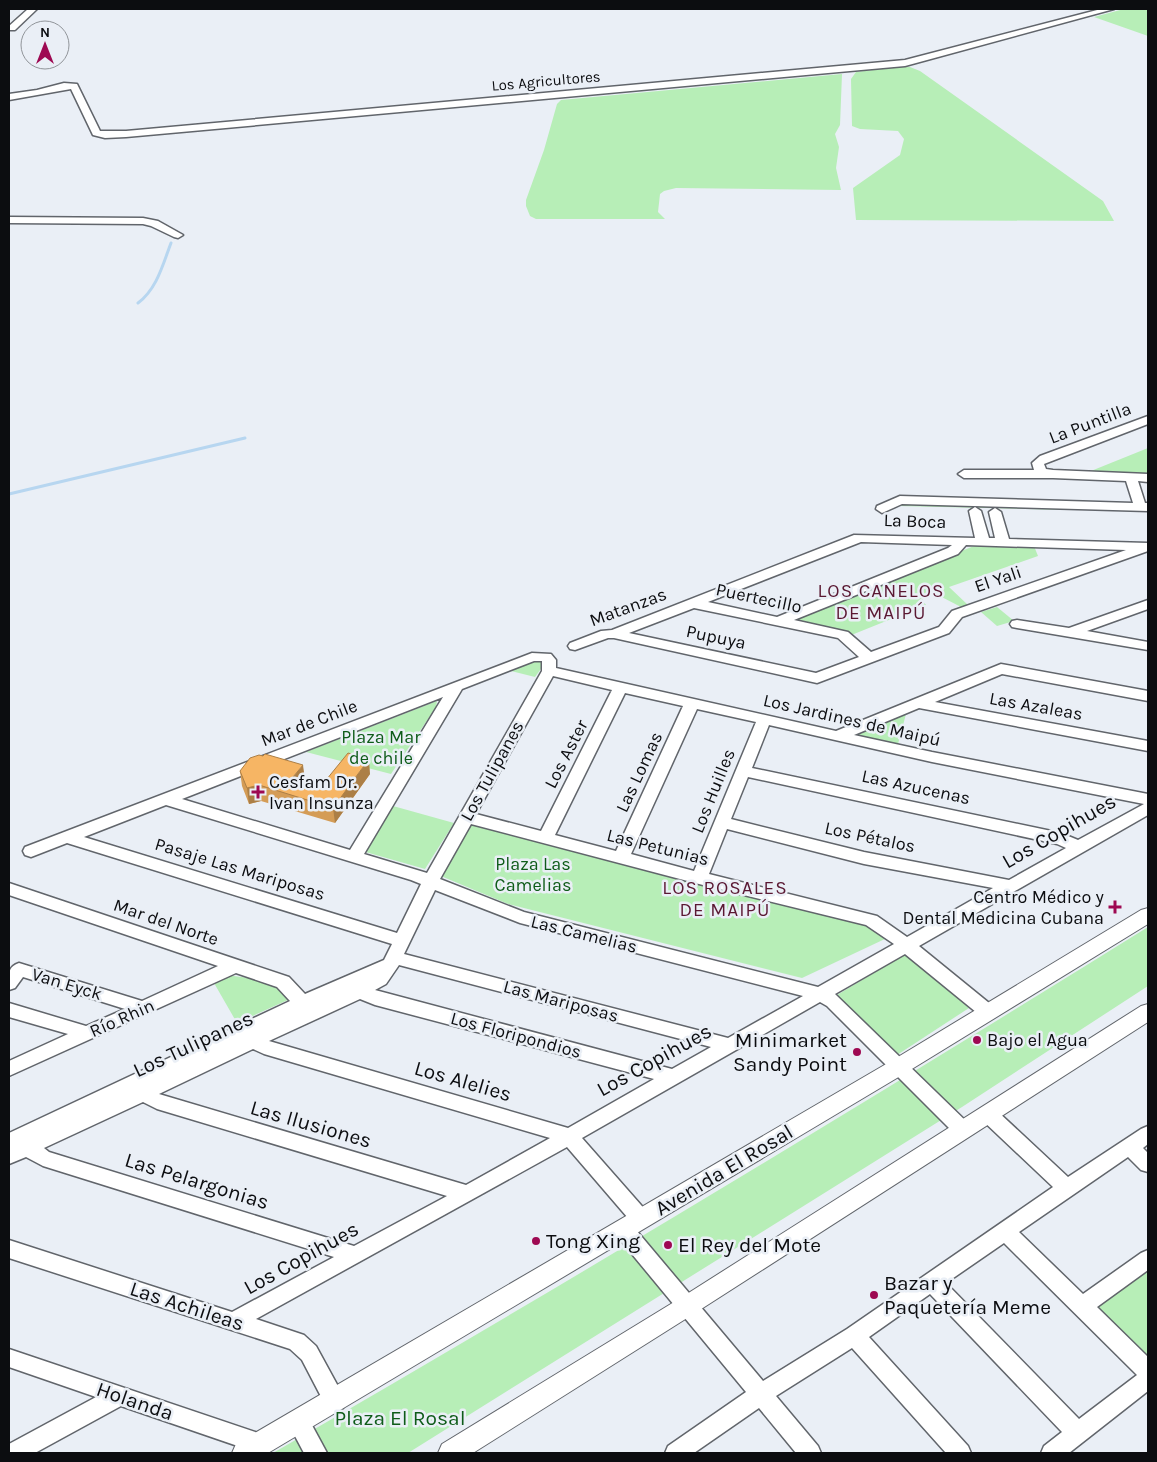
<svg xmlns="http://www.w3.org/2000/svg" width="1157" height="1462" font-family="Karla,sans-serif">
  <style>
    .green { fill: #b7eeb7 }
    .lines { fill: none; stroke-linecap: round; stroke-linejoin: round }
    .stream { stroke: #b7d6f0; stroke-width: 3 }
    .minor-casing { stroke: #61656b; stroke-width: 3 }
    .tertiary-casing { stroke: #61656b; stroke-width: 2 }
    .minor { fill: #fff; fill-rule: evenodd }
    .tertiary { fill: #fff; fill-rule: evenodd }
    .wall { fill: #d49c56 }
    .shaded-wall { fill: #ac7f46 }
    .building { fill: #f6b564; stroke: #ac7f46 }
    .poi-dot { fill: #9e0952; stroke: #eaeff6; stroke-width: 2 }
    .labels { text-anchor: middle; stroke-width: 5; stroke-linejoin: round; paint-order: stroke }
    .far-street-label { font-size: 15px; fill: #0c0d10; stroke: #eaeff6 }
    .street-label { font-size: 18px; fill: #0c0d10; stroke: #eaeff6 }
    .park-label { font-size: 18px; fill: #0e5c19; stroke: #eaeff6 }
    .poi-label { font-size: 18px; fill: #0c0d10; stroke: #eaeff6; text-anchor: start }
    .neighbourhood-label { font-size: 19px; letter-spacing: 1px; fill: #5a1832; stroke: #eaeff6 }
    .near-street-label { font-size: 21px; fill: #0c0d10; stroke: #eaeff6 }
    .near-poi-label { font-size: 21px; fill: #0c0d10; stroke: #eaeff6; text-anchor: start }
    .near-park-label { font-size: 21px; fill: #0e5c19; stroke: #eaeff6 }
  </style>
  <rect width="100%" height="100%" fill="#eaeff6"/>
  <g class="green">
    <polygon points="1124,9 1148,9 1148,36 1094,17"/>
    <polygon points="898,67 910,67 920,71 1103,201 1114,221 856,220 853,188 900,155 904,139 898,131 860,129 852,126 851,79 856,72"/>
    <polygon points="842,74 840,125 835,134 839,147 836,168 841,190 676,188 664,191 660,194 658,212 665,219 536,219 530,216 526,206 526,200 544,150 557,104 561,100"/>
    <polygon points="1148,448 1148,474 1086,473"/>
    <polygon points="903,504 1065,507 1066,510 898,506"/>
    <polygon points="974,546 1034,546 1038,556 949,587 968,605 961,607 932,592 922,600 926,605 849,636 799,623 796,620 798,616"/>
    <polygon points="997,607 1014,621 997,626 981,612"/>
    <polygon points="535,660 541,661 543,666 535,677 511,671"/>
    <polygon points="437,701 436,707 391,774 306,752"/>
    <polygon points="906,714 898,744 855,736 858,732"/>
    <polygon points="393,806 454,823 425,869 362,851"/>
    <polygon points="460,821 869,924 887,938 802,978 508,904 436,874"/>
    <path d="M1148,927V986L962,1107L408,1453H273C568,1283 859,1107 1148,927Z"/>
    <polygon points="907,953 969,1008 897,1055 837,995"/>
    <path d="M228,976C240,975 270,982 280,990C283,992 285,997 288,1000L237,1023L214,983Z"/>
    <polygon points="1148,1262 1148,1363 1090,1306"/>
  </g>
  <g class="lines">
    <g class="stream">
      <path d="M138,303C157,289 163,264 171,243"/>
      <polyline points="9,494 245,438"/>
    </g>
    <g class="minor-casing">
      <g id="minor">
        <polygon points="28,9 37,9 15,30 9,30 9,26"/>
        <polygon points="1101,9 1114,9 905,66 126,137 105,138 93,135 71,89 9,100 9,94 37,90 64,83 77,84 100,131 126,131 905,60"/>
        <polygon points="9,217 143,218 158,221 183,235 178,238 174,237 151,226 143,224 9,223"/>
        <polygon points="1148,416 1148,424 1044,464 1046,469 1053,470 1148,474 1148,482 1138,481 1145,503 1148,503 1148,511 902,504 882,513 876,509 877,506 900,496 1133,503 1126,481 1053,478 964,478 958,474 964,470 1034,470 1032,463 1040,456"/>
        <path d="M975,507L981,511L989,538H995L989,512L995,508L1001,512L1009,539L1148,543V551L962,617L949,633L817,683L614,638H608L575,650L570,649L568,646L570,643L601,631L612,630L854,535L975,538L969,511ZM861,542L952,545L948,548L777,617L708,602ZM966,545L1126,550L952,611L939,627L871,652L848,632L794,620L958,554ZM694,608L838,638L859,657L816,673L629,633Z"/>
        <polygon points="1148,600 1148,609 1087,631 1148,642 1148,650 1017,628 1012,627 1010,624 1012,621 1017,620 1069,628"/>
        <path d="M532,653L551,654L556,660V668L836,731L1001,664L1148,691V701L1002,674L935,702L1148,741V751L919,708L854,735L932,752L1148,794V815L919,946L994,1007L997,1012L994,1017L988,1019L982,1017L905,954L835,994L970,1125L972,1130L970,1135L963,1138L956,1135L827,1006L820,1002L582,1138L648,1213L651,1219L648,1225L641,1227L634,1225L567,1147L256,1319L304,1335L316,1346L346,1401L343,1408L335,1411L327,1408L302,1360L290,1349L9,1258V1240L232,1312L334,1257L43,1166L26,1157L9,1164V1133L290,1001L277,987L236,973L9,1076V1061L68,1034L9,1017V1003L86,1026L125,1009L23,977L15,988L9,990C9,978 6,967 19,963L142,1001L218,966L9,895V883L289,977L305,994L384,960L392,944L67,843L31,857L25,855L23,851L25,847ZM534,661H542V671L427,873L364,854L462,689ZM553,676L612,690L541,831L476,814ZM625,693L683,706L616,851L555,835ZM443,697L350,850L182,799ZM697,709L756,722L694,871L631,854ZM769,725L932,762L1144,804L1078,840L1061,833L752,768ZM748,777L1057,844L1066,848L1009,880L864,852L731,819ZM166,805L411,880L421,884L397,933L84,837ZM471,824L699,884L866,925L894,944L818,987L524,912L440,879ZM727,829L864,864L993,888L907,937L877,916L709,874ZM435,890L520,923L803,996L728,1038L404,954ZM399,965L711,1047L672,1069L375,990L386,984ZM360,999L375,1005L654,1079L568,1128L269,1041ZM253,1049L264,1054L550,1138L466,1185L159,1094ZM143,1102L157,1109L447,1196L354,1246L49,1152L44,1148Z"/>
        <path d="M988,1106L995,1109L1068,1177L1141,1129L1148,1126V1144L1143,1148L1148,1153V1172L1141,1170L1128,1157L1019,1232L1083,1294L1141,1253L1148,1250V1270L1097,1307L1148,1357V1391L1069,1453H1041L1044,1446L1062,1432L930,1294L869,1337L968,1446L971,1453H946L852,1348L776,1396L818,1446L821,1453H796L759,1408L694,1453H665L668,1446L746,1392L617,1236L614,1230L617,1224L624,1222L631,1224L763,1381L847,1329L1053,1187L981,1119L979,1114L981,1109ZM1004,1243L1137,1375L1079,1419L946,1283Z"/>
        <polygon points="9,1349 261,1434 269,1437 272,1444 269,1451 258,1453 121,1406 35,1453 9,1453 9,1444 96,1397 9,1367"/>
        <polygon points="299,1413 307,1416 327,1453 304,1453 288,1423 291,1416"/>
      </g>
    </g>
    <g class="tertiary-casing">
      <g id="tertiary">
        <polygon points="1148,908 1148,924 907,1072 268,1453 232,1453 236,1444 893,1060 1141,910"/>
        <polygon points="1148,1004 1148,1022 695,1313 473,1453 438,1453 442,1444 679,1299 1141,1006"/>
      </g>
    </g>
    <use href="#minor" class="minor"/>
    <use href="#tertiary" class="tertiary"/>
  </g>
  <polygon class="wall" points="240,771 305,780 322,785 370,774 335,823 261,801 249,804 242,786"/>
  <g class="shaded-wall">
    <polygon points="369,759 370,774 335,823 333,808"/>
    <polygon points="303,765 305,780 293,777"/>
    <polygon points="259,785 261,801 249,804 247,788"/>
  </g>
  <polygon class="building" points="348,753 369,759 333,808 259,785 247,788 240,771 250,758 259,755 263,756 265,754 303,765 293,777 322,785"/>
  <g class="poi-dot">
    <path d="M255.5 784.5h5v5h5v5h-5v5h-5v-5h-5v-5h5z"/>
    <path d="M1112.5 899.5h5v5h5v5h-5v5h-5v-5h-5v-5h5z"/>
    <circle cx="977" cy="1040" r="5"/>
    <circle cx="857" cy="1052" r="5"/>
    <circle cx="536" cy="1241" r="5"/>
    <circle cx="668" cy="1245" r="5"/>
    <circle cx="874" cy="1295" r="5"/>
  </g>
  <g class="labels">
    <g class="far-street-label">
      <text transform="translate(546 81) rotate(-5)" y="5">Los Agricultores</text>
    </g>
    <g class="street-label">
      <text transform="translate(1090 423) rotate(-21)" y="6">La Puntilla</text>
      <text transform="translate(915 521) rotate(2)" y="6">La Boca</text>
      <text transform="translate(998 579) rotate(-19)" y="6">El Yali</text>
      <text transform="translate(759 598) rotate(12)" y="6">Puertecillo</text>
      <text transform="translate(628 607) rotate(-20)" y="6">Matanzas</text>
      <text transform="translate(716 637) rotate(12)" y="6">Pupuya</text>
      <text transform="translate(1036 706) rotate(10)" y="6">Las Azaleas</text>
      <text transform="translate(852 720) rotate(13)" y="6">Los Jardines de Maipú</text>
      <text transform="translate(309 723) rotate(-21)" y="6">Mar de Chile</text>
      <text transform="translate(566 754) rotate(-63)" y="6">Los Aster</text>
      <text transform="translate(492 771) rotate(-61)" y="6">Los Tulipanes</text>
      <text transform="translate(639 772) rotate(-65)" y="6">Las Lomas</text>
      <text transform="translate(916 787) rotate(12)" y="6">Las Azucenas</text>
      <text transform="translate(713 791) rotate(-68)" y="6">Los Huilles</text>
      <text transform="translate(870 837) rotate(12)" y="6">Los Pétalos</text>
      <text transform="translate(658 847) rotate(14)" y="6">Las Petunias</text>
      <text transform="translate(240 869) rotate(17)" y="6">Pasaje Las Mariposas</text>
      <text transform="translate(166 922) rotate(19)" y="6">Mar del Norte</text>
      <text transform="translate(584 934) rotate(14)" y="6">Las Camelias</text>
      <text transform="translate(67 984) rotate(17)" y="6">Van Eyck</text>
      <text transform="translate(561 1001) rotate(15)" y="6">Las Mariposas</text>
      <text transform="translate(122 1018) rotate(-24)" y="6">Río Rhin</text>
      <text transform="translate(516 1035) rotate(15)" y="6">Los Floripondios</text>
    </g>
    <g class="park-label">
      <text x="381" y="743">Plaza Mar<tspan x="381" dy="21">de chile</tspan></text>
      <text x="533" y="870">Plaza Las<tspan x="533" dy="21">Camelias</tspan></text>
    </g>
    <g class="poi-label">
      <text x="269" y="788">Cesfam Dr.<tspan x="269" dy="21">Ivan Insunza</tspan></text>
      <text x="1104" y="903" text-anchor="end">Centro Médico y<tspan x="1104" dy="21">Dental Medicina Cubana</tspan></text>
      <text x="987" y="1046">Bajo el Agua</text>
    </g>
    <g class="neighbourhood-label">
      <text x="881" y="597">LOS CANELOS<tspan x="881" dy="22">DE MAIPÚ</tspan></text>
      <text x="725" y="894">LOS ROSALES<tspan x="725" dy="22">DE MAIPÚ</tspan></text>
    </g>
    <g class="near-street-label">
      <text transform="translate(1059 831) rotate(-30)" y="7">Los Copihues</text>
      <text transform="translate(193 1044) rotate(-25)" y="7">Los Tulipanes</text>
      <text transform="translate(654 1060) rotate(-29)" y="7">Los Copihues</text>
      <text transform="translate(463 1081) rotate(16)" y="7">Los Alelies</text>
      <text transform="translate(311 1124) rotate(16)" y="7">Las Ilusiones</text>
      <text transform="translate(724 1170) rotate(-31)" y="7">Avenida El Rosal</text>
      <text transform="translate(197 1181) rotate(17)" y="7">Las Pelargonias</text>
      <text transform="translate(301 1258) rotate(-29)" y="7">Los Copihues</text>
      <text transform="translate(187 1306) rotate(18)" y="7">Las Achileas</text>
      <text transform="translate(135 1401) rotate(19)" y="7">Holanda</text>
    </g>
    <g class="near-poi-label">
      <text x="847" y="1047" text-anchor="end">Minimarket<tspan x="847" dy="24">Sandy Point</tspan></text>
      <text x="546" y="1248">Tong Xing</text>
      <text x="678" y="1252">El Rey del Mote</text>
      <text x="884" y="1290">Bazar y<tspan x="884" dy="24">Paquetería Meme</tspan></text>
    </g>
    <g class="near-park-label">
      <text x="400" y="1425">Plaza El Rosal</text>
    </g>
  </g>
  <rect width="1157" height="1462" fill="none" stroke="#0c0d10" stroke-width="20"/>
  <g transform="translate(45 45)"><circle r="24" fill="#eaeff6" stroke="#91959a"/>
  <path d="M0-4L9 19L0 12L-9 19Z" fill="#9e0952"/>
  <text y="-8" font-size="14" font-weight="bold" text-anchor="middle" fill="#0c0d10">N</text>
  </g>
</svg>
